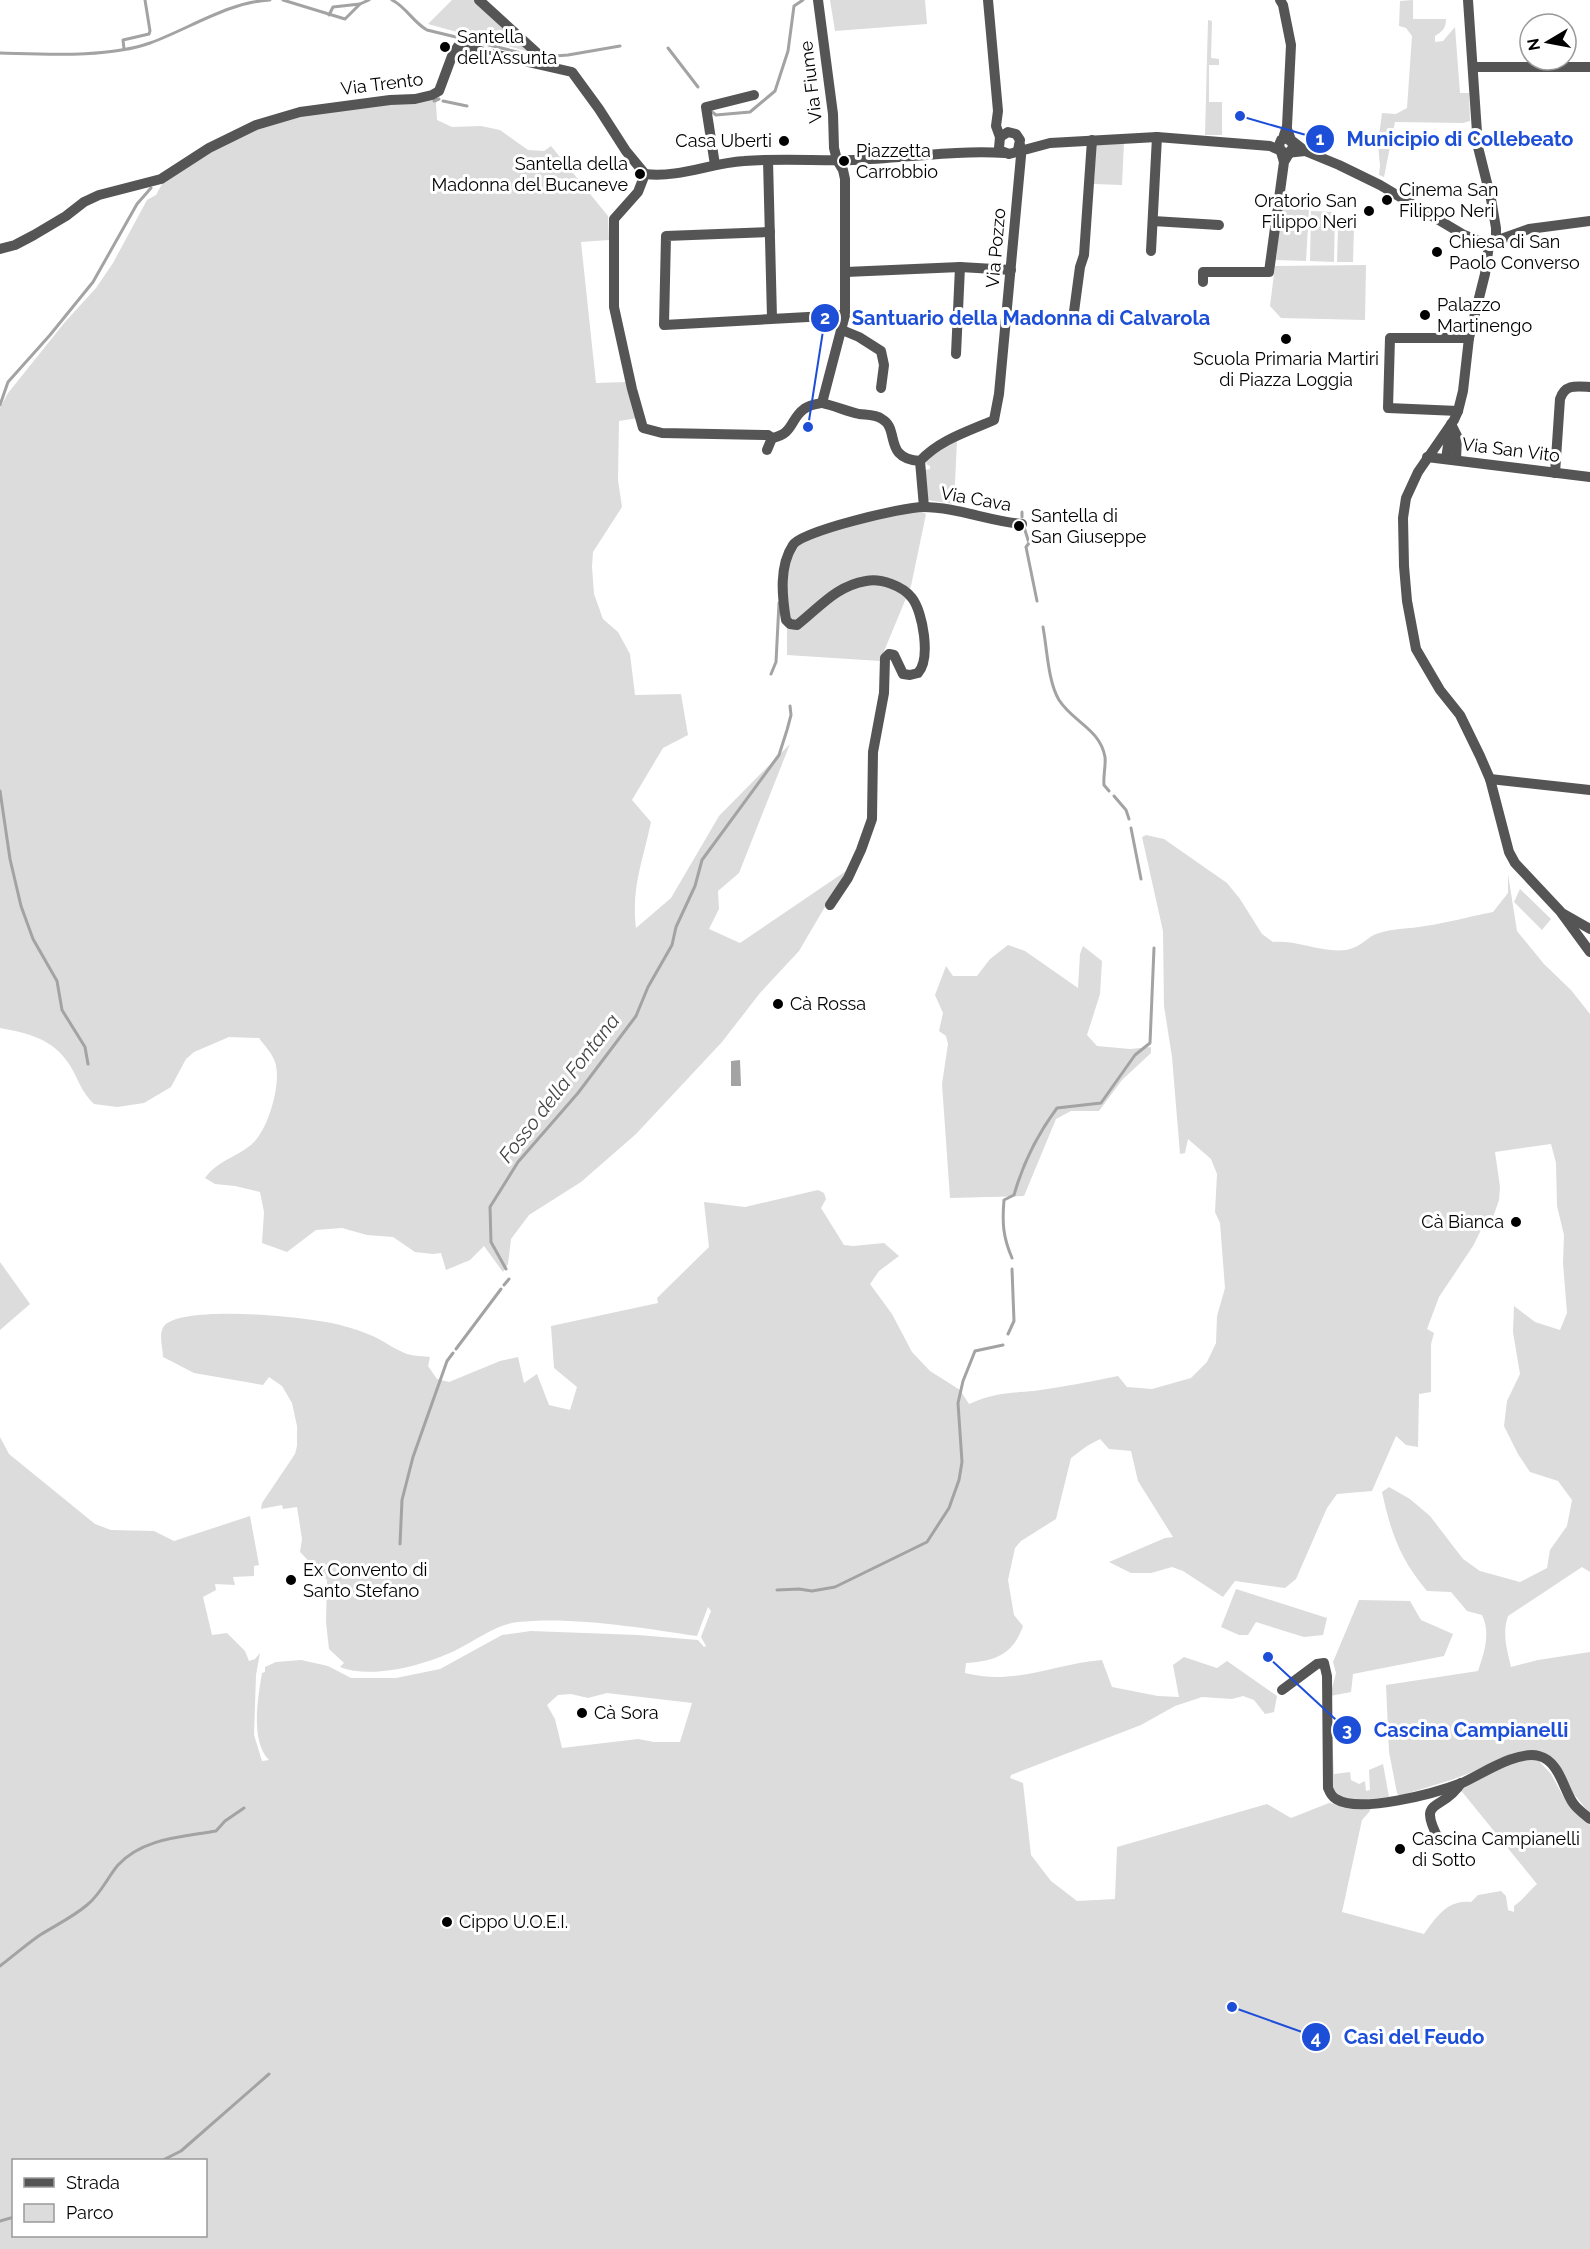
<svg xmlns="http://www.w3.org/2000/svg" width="1590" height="2249" font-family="Raleway,sans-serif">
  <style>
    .green { fill: #dcdcdc; fill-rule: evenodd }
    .water { fill: #a3a3a3 }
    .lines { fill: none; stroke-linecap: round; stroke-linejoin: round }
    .stream { stroke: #a3a3a3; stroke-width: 3 }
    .minor { stroke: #555; stroke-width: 10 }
    .poi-dot { fill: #000; stroke: #fff; stroke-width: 2 }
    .labels { text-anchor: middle; stroke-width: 6; stroke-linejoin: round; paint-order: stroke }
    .poi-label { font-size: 18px; fill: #000; stroke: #fff; text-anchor: start }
    .street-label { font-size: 18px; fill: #000; stroke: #fff }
    .water-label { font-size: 20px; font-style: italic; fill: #444; stroke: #fff }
    .leader { fill: none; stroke: #1d4ed8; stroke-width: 2 }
    .callout-dot { fill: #1d4ed8; stroke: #fff; stroke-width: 2 }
    .mark-label { font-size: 18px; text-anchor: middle; font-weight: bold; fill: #fff }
    .callout-label { font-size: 20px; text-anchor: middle; font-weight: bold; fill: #1d4ed8; stroke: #fff; stroke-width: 6; stroke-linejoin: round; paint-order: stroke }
  </style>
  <rect width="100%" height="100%" fill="#fff"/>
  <g class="green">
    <polygon points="452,0 477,0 533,53 428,24"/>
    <polygon points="830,0 925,0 927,24 835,31"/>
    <path d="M1413,0V19H1446C1446,28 1443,31 1435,36V42L1443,41L1455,27L1460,93H1469L1470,121L1463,123L1395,122L1384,177L1379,175L1380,166L1378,144L1382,113L1396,114L1407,108L1412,36L1406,28L1399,26L1400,1Z"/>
    <polygon points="1208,20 1212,21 1211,58 1219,59 1219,65 1209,65 1209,102 1222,102 1222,135 1205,135"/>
    <path d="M438,96L436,104L437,120L452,127L481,126L500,130L528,150L544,151L551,146L608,216L609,240L581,242L596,383L626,382L638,418L619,421L618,480L622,507L593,552L592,567L594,594L603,619L618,632L630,654L635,695L681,694L688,735L663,748L632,800L651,822C643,861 631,887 636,928L671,898L719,816L790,744L739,873L718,891L719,909L709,929L740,943L846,871L799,951L760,993L722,1042L636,1134L581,1182L529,1215L511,1239L508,1264L503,1272L484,1246L470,1260L446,1270L441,1253L433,1254L415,1252L393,1237L367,1235L342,1228L316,1230L287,1252L262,1243L264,1212L260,1192L235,1186L215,1184L205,1178C219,1159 239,1157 254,1142C269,1127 282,1081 275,1062C272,1053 264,1045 259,1038L229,1037L194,1052L186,1059L171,1087L144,1103L117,1107L94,1104C79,1089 79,1079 69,1064C53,1039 28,1033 0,1028V408L8,393L65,322L96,288L113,263L147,200L156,195L162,184L231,139L291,117Z"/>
    <polygon points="1124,142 1122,185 1094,184 1096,145"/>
    <polygon points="1281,208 1309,209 1306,261 1276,260"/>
    <polygon points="1311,211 1335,212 1334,262 1310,261"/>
    <polygon points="1338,227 1354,227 1353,262 1337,262"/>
    <polygon points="1366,265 1365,320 1281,318 1270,306 1275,266"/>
    <polygon points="957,441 954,504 927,500 925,470 930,469 930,466 926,464 928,457"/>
    <polygon points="916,508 926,514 911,586 880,661 787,655 787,565 803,539"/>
    <path d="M1146,835L1164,839L1227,883L1240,899L1262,934L1273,942C1298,940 1321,953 1346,950C1363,947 1367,936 1379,933C1394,928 1409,929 1425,926C1448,923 1470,916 1493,912L1508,893V874L1517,931L1544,964L1571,990L1590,1014V1572L1582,1567L1508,1616C1502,1634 1507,1649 1511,1667L1538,1660L1590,1652V1814L1570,1789L1559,1764L1540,1751L1527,1752L1451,1780L1399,1796L1397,1793L1389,1752L1386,1685L1478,1671C1484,1653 1491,1633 1482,1615L1467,1611L1451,1592L1427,1591C1400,1559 1391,1533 1382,1492L1389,1487L1410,1499L1430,1516L1463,1559L1480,1571L1520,1582L1547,1568L1550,1550L1567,1526L1572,1500L1558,1481L1530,1472L1518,1454L1504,1426L1507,1401L1520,1374L1513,1332L1514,1306L1535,1322L1560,1330L1567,1313L1563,1263L1564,1235L1557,1206L1556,1163L1551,1144L1495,1152L1500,1187L1499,1200L1491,1223L1481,1230L1473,1246L1439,1297L1427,1329L1434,1333L1431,1344V1392L1419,1394L1418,1447L1406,1445L1396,1436L1372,1491L1337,1494L1327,1508L1296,1579L1285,1588L1235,1581L1223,1597L1183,1571L1172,1567L1151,1573H1131L1109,1562L1165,1538L1173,1537L1138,1481L1131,1451L1109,1449L1100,1439L1087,1446L1071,1458L1056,1519L1021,1541L1015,1548L1008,1580L1014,1615L1023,1626C1013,1655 995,1661 966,1663L965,1673C1015,1686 1053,1664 1102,1660L1112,1687L1158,1696L1179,1697L1173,1665L1184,1657L1217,1668L1227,1661L1277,1696L1274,1712L1265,1714L1254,1700L1243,1696L1232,1699L1202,1697L1175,1706L1141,1725L1011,1775L1010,1778L1023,1783L1031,1855L1051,1881L1077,1901L1115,1899L1117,1847L1267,1804L1291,1818L1329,1803L1356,1808H1370V1811L1362,1820L1342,1912L1424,1934C1436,1917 1448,1899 1471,1902L1478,1895L1501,1891L1506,1896L1508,1910L1514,1912V1906C1523,1900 1529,1891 1537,1884L1459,1788L1522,1759H1537L1551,1774L1563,1796L1590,1825V2249H0V1437L9,1454L95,1524L111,1530L154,1531L174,1541L250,1516L259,1565L254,1566V1576L233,1577L235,1585L215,1584L216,1590L203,1597L212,1635L227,1633L245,1651L249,1661L255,1659L260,1653L256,1675L254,1735L262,1761L269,1760C250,1741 258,1697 262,1673L265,1672V1667L276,1662L301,1660L328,1666L351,1678H396L440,1669L502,1635L531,1631L638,1635L698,1640L704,1647L706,1646L701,1637L711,1611L708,1607L697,1636C644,1628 571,1616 518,1622C495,1625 480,1638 460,1648C430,1664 373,1680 340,1667L344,1663L329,1649L326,1622L327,1580L300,1552L302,1539L297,1507L283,1509L282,1505L261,1509L262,1503L295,1454L297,1446V1426L292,1403L282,1386L269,1377L263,1385L194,1373L163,1357C163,1348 158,1334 164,1326C183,1304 311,1317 340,1325C352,1328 364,1332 375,1337C385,1342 396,1350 407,1354C414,1356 423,1356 430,1357L428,1366L437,1379L449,1382L500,1361L518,1357L524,1383L537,1374L549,1405L570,1410L577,1387L554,1368L551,1326L658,1303L657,1298L709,1247L704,1202L745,1207L818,1190L824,1193L826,1199L821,1208L844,1245L853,1246L884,1243L899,1256L879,1271L870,1284L892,1314L912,1352L930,1371L960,1390L969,1404C993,1393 1009,1393 1034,1391C1062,1387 1090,1382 1118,1376L1127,1387L1152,1389L1191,1378L1207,1362L1216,1343L1217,1316L1225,1288L1220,1223L1215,1212L1217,1174L1211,1159L1188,1139L1185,1153L1180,1154L1172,1057L1164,1006L1163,931L1142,837ZM607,1693L692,1703L680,1742H654L638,1739L562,1748L555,1719L547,1705L558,1695L571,1694L588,1698ZM14,2160H206V2236H14Z"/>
    <polygon points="1520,889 1551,919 1542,930 1514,902"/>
    <polygon points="1008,945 1025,951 1078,988 1080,954 1083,946 1102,961 1100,994 1087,1035 1097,1046 1130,1049 1151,1047 1151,1053 1122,1080 1099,1111 1071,1111 1056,1119 1024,1196 950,1198 942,1084 948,1044 946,1036 939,1031 943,1013 935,995 946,966 953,976 977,976 990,959"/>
    <polygon points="0,1262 30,1304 0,1330"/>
    <polygon points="1236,1589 1327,1618 1323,1635 1304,1637 1256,1622 1248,1635 1239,1635 1221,1627"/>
    <polygon points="1359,1600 1410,1601 1421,1620 1453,1634 1444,1656 1353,1674 1351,1692 1330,1696 1334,1774 1350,1772 1351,1780 1359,1784 1365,1781 1366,1791 1370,1790 1369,1770 1383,1764 1389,1797 1351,1801 1333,1794 1330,1696 1336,1673 1333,1662"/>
  </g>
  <polygon class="water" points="740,1060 741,1086 731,1086 731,1061"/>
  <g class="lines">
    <g class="stream">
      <polyline points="283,0 345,19 360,4 369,0"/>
      <path d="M392,0C406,7 414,23 427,30L534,56"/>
      <polyline points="329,15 333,7 360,4"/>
      <polyline points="668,48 698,87"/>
      <polyline points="124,49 123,40 149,34 150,31 145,0"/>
      <path d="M0,53C44,54 108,58 150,43C189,29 228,2 270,0"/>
      <polyline points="541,57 568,55 620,46"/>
      <polyline points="434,101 439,99"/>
      <polyline points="443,101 467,106"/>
      <polyline points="711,111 716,115 750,112 775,91 788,51 794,6 803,0"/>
      <polyline points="0,405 8,382 50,335 93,282 137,204 151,188"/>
      <polyline points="1022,512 1022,517"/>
      <polyline points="1024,527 1029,543 1026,547 1037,601"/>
      <path d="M1043,627C1047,648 1048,682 1059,700C1073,722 1100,729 1105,757C1106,766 1103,776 1104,785L1109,791"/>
      <polyline points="771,674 776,662 779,603"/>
      <polyline points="0,791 10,859 21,906 33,939 57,981 62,1010 85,1047 88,1064"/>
      <polyline points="1114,796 1126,810 1129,819"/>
      <polyline points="1131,828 1141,879"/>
      <path d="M1012,1258C1003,1237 1002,1223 1004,1200L1014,1195C1023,1163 1037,1135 1057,1108L1101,1103L1135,1055L1150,1043L1154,948"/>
      <polyline points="506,1269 491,1242 490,1207 518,1162 578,1093 636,1016 648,987 672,945 676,927 695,886 702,860 779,755 787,730 791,715 790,706"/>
      <polyline points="504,1285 509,1279"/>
      <polyline points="1008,1334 1014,1321 1012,1269"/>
      <polyline points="456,1349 501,1289"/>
      <polyline points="400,1544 402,1500 413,1457 447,1361 453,1353"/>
      <polyline points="777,1590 799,1589 812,1591 835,1587 927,1542 949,1508 959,1480 962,1462 958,1403 963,1381 975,1351 1003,1345"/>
      <path d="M0,1966C13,1956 27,1944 40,1935C56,1925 73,1917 87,1905C101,1894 107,1878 118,1865C143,1838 182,1837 216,1831L225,1821L244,1808"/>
      <polyline points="163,2160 181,2151 269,2074"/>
      <polyline points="0,2221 14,2217"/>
    </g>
    <g class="minor">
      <polyline points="479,0 537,53 539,64"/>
      <polyline points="988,0 998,111 996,126 1000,137 999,148 1001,151 1009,154 1050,143 1157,137 1270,146 1286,153 1305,151"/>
      <polyline points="1280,0 1283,5 1291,45 1287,126 1284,135"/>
      <polyline points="1468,0 1478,147 1491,199 1496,228 1496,238"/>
      <polyline points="1473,67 1590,67"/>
      <polyline points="1287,129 1291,140 1305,151 1339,165 1380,185 1464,235 1489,245"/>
      <polyline points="1000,137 1008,132 1016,134 1020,140 1018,150"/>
      <polyline points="768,160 772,318"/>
      <polyline points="715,165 706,107 754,95"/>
      <path d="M645,174L638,192L614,219V307L632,389L643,428L662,433L768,435L772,438C794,434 790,419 804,409C809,405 816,404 822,403L845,315V179L843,170L837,160L834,148L833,114L818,0"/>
      <polyline points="1153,221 1219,225"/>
      <polyline points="1590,221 1529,229 1501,239 1496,238 1489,245 1485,274 1469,338 1463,391 1458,411 1454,420 1418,472 1406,498 1403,518 1404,566 1407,601 1416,649 1440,690 1460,715 1480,756 1490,779 1509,852 1515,863 1560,911 1590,952"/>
      <polyline points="770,232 666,236 664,325 845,315"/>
      <path d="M0,249L15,245L34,235L66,216L84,202L99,195L161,179L209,148L256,125L300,112L390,100L415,99L432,95L439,91L452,56L458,46L572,72L599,109L626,151L645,174C680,178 710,163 744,161C781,158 818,161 854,160C905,158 954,150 1005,153"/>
      <polyline points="1151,251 1157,137"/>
      <polyline points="846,272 960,267 1011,270"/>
      <polyline points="1203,282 1203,272 1269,272 1284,162 1293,147 1292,142 1286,138 1281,140 1279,145 1284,162"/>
      <polyline points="1073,319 1080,267 1084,255 1092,140"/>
      <polyline points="842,330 859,337 881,351 884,365 881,388"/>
      <polyline points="956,354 960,267"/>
      <path d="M822,403C835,406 846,411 859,414C867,415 875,414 882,419C900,429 883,459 920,461"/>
      <polyline points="1458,411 1388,408 1390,338 1469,338"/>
      <polyline points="1451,424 1457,436 1456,460"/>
      <polyline points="767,450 772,438"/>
      <polyline points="1427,457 1590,477"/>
      <polyline points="1446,459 1451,425"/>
      <path d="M1555,473L1560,399C1565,384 1576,386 1590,387"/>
      <path d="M924,507L920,461C939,440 969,431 994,420L999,394L1021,156L1020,145"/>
      <polyline points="1490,779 1590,790"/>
      <path d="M830,905L848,878L861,850L872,819L873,752L884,693L885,658L889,654L894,655L903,674L910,675L918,673C931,659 923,612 912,598C903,586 881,578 866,581C836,586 820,607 797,625L790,624L786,620C782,596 779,566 793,545C801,531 904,507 923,507C956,507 989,521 1022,524"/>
      <polyline points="1562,913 1590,929"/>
      <path d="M1282,1690L1317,1664L1324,1663L1327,1676L1328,1788C1330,1793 1332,1797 1336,1799C1360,1814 1436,1793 1462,1783C1482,1774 1517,1750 1539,1756C1559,1761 1563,1788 1573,1803C1577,1809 1584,1814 1590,1819"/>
      <path d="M1439,1840C1416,1796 1442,1813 1461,1783"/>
    </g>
  </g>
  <g class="poi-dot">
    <circle cx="445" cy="47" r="6"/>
    <circle cx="784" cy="141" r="6"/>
    <circle cx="844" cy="161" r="6"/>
    <circle cx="640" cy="174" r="6"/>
    <circle cx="1387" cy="200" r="6"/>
    <circle cx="1369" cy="211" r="6"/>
    <circle cx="1437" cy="252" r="6"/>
    <circle cx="1425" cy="315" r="6"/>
    <circle cx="1286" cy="339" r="6"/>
    <circle cx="1019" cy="526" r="6"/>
    <circle cx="778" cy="1004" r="6"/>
    <circle cx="1516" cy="1222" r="6"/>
    <circle cx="291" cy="1580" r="6"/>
    <circle cx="582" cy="1713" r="6"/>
    <circle cx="1400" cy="1849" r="6"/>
    <circle cx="447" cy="1922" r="6"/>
  </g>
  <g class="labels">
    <g class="poi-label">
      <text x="457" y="43">Santella<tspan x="457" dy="21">dell'Assunta</tspan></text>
      <text x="772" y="147" text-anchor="end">Casa Uberti</text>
      <text x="856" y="157">Piazzetta<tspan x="856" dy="21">Carrobbio</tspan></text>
      <text x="628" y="170" text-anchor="end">Santella della<tspan x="628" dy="21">Madonna del Bucaneve</tspan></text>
      <text x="1399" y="196">Cinema San<tspan x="1399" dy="21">Filippo Neri</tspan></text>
      <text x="1357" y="207" text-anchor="end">Oratorio San<tspan x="1357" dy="21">Filippo Neri</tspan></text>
      <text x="1449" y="248">Chiesa di San<tspan x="1449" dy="21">Paolo Converso</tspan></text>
      <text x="1437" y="311">Palazzo<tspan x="1437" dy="21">Martinengo</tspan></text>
      <text x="1286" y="365" text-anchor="middle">Scuola Primaria Martiri<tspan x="1286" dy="21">di Piazza Loggia</tspan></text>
      <text x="1031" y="522">Santella di<tspan x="1031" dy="21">San Giuseppe</tspan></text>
      <text x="790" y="1010">Cà Rossa</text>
      <text x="1504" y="1228" text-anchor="end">Cà Bianca</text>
      <text x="303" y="1576">Ex Convento di<tspan x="303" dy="21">Santo Stefano</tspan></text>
      <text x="594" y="1719">Cà Sora</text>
      <text x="1412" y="1845">Cascina Campianelli<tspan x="1412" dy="21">di Sotto</tspan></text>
      <text x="459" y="1928">Cippo U.O.E.I.</text>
    </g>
    <g class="street-label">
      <text transform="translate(811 82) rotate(-97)" y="6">Via Fiume</text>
      <text transform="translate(382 84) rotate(-7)" y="6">Via Trento</text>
      <text transform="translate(996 248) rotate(-85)" y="6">Via Pozzo</text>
      <text transform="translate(1511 450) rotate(7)" y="6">Via San Vito</text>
      <text transform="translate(976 499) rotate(10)" y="6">Via Cava</text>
    </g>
    <g class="water-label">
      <text transform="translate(559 1088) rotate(-52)" y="7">Fosso della Fontana</text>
    </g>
  </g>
  <path class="leader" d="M1240 116L1320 139M808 427L825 318M1268 1657L1347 1730M1232 2007L1316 2037"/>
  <g class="callout-dot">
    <circle cx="1240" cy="116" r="6"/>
    <circle cx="808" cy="427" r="6"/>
    <circle cx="1268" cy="1657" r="6"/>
    <circle cx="1232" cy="2007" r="6"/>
    <circle cx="1320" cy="139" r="15"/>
    <circle cx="825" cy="318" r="15"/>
    <circle cx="1347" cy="1730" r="15"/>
    <circle cx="1316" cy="2037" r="15"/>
  </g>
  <g class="mark-label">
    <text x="1320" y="145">1</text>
    <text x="825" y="324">2</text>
    <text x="1347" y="1736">3</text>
    <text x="1316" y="2044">4</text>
  </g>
  <g class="callout-label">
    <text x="1460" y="146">Municipio di Collebeato</text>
    <text x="1031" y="325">Santuario della Madonna di Calvarola</text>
    <text x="1471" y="1737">Cascina Campianelli</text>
    <text x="1414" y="2044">Casì del Feudo</text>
  </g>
  <rect x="12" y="2159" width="195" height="78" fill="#ffffff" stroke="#999999" stroke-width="1.5"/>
  <rect x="24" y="2178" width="30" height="9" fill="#555555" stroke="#999999" stroke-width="1.5"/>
  <text x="66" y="2189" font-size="18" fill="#000000">Strada</text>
  <rect x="24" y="2204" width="30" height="18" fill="#dcdcdc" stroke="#999999" stroke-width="1.5"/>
  <text x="66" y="2219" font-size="18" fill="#000000">Parco</text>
  <g transform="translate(1548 42) rotate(260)"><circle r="28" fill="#ffffff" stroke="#999999" stroke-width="1.5"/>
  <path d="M0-4.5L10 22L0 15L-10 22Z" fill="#000000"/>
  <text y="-9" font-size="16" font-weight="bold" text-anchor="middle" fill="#000000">N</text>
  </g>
</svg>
